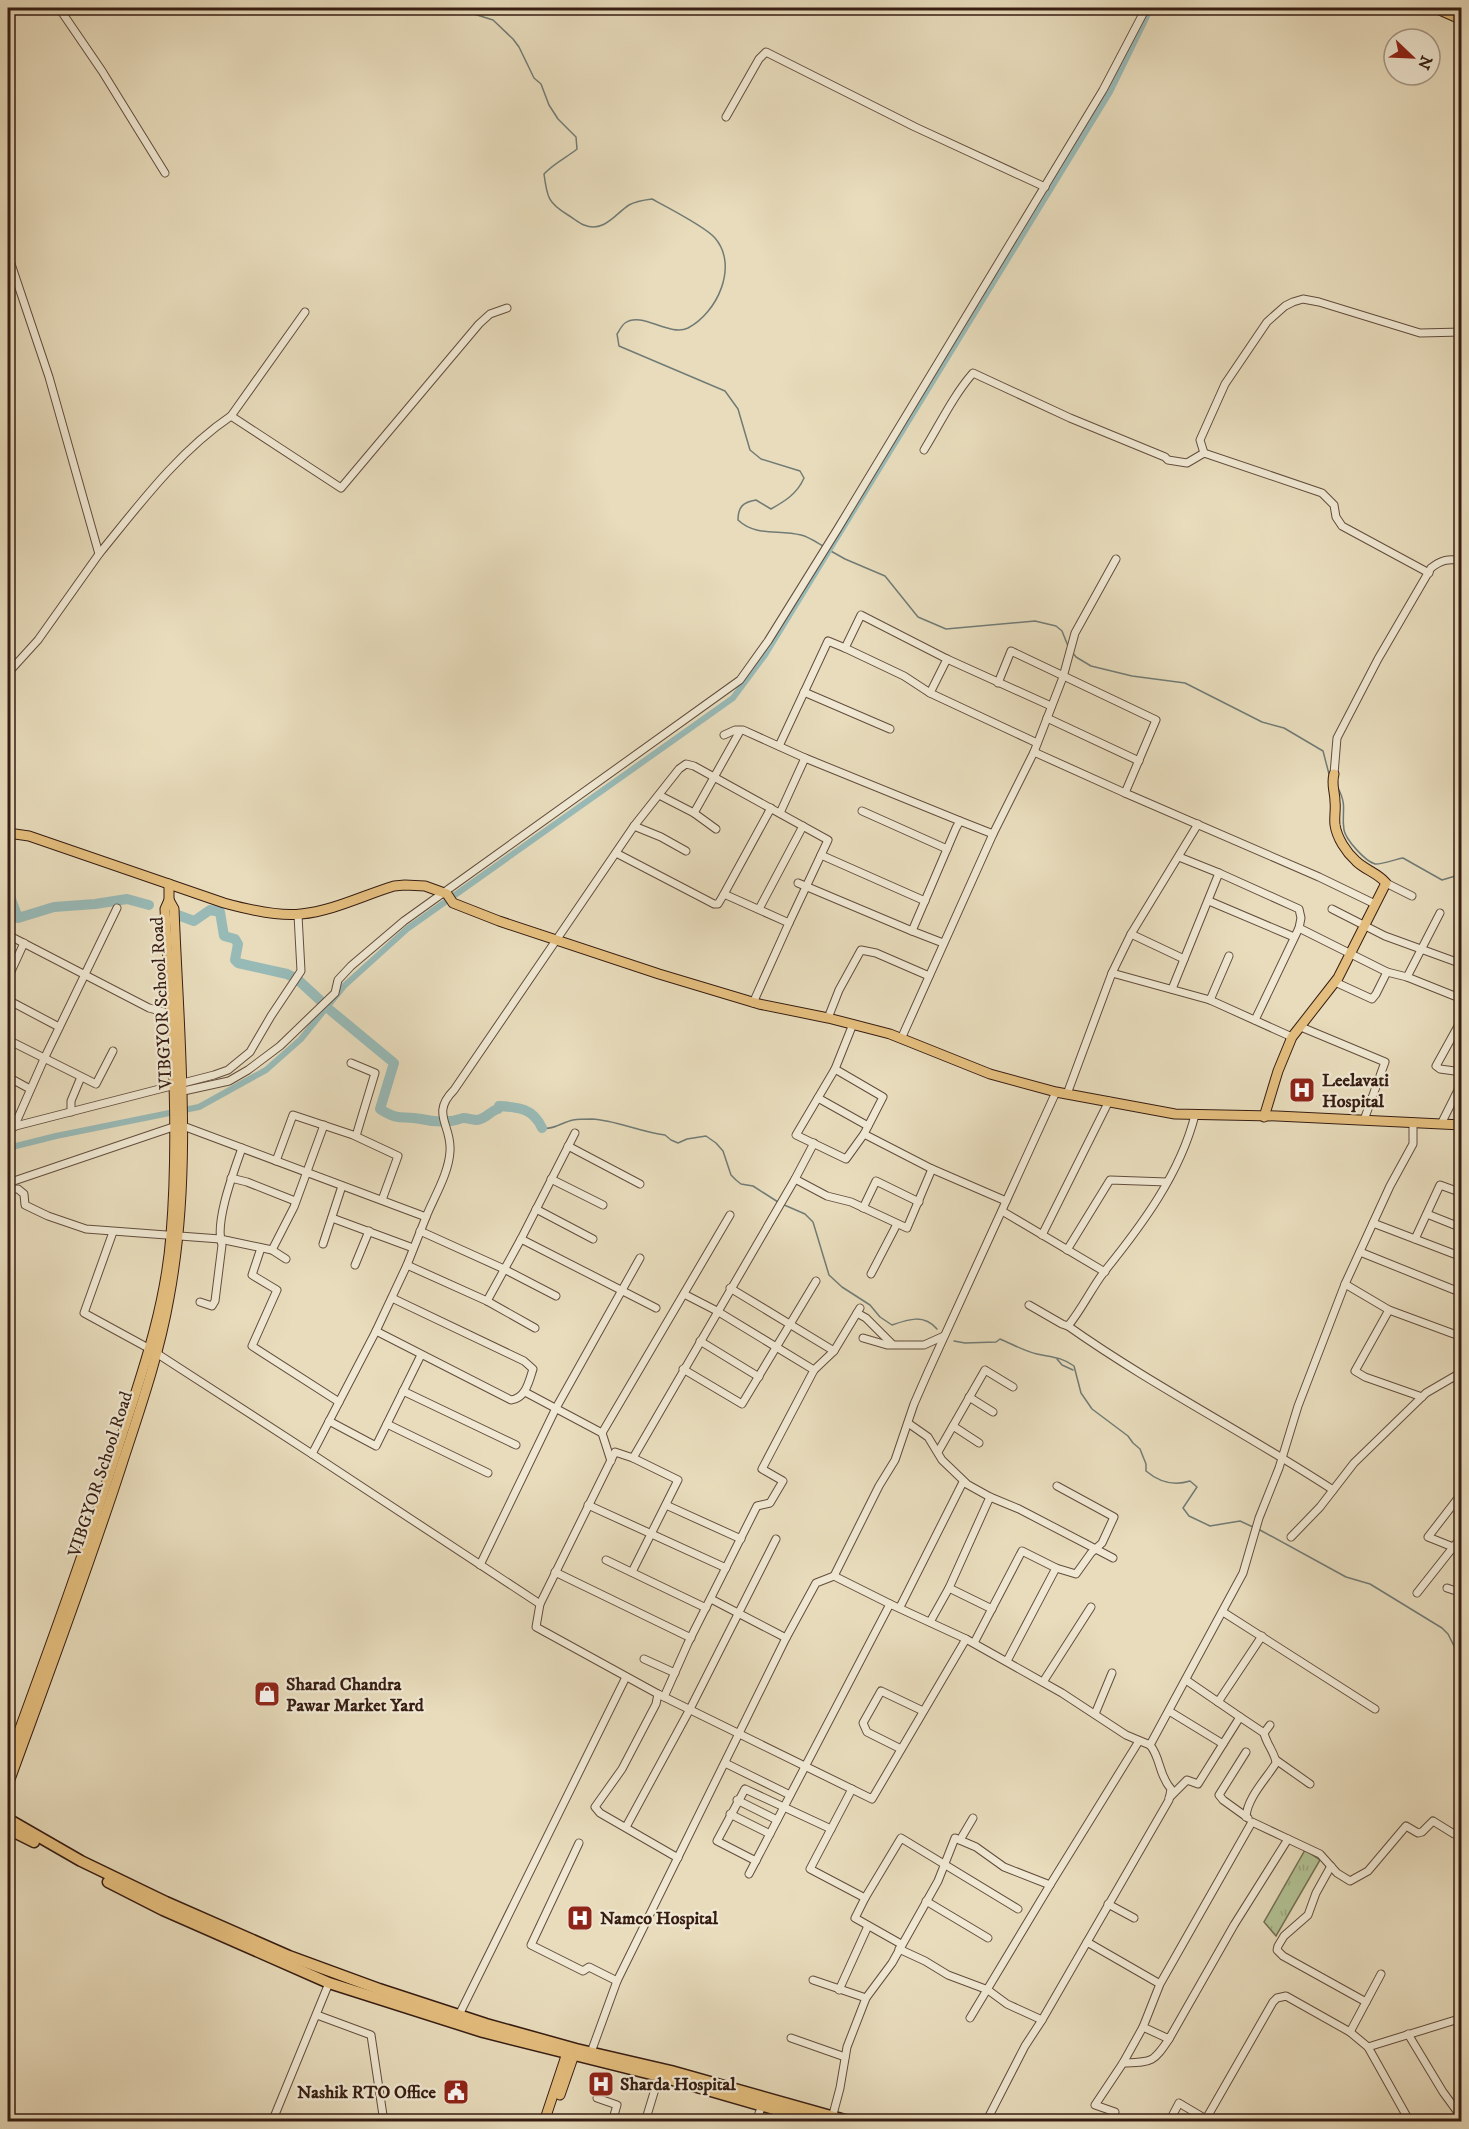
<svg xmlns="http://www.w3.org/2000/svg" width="1469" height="2129" font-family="'IM FELL DW Pica',serif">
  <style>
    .grass { fill: url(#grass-tufts); stroke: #747054; stroke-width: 1.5 }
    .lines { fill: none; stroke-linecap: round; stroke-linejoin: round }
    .stream { stroke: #717b75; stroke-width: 1.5 }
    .canal { stroke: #98bab7; stroke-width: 6 }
    .river { stroke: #98bab7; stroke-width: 10 }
    .minor-casing { stroke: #624d3d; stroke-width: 9 }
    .major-casing { stroke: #361d13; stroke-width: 11 }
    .highway-casing { stroke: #361d13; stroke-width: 13 }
    .minor { stroke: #f0e8d3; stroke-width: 7 }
    .major { stroke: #e4be7e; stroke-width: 9 }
    .highway { stroke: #e4be7e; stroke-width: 10 }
    .labels { text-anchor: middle; stroke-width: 4.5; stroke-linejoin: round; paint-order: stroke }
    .street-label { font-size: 18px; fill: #361d13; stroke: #f0e8d3 }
    .poi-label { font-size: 18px; font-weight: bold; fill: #361d13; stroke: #f0e8d3; text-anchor: start }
  </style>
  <defs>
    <pattern id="grass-tufts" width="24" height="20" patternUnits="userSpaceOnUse" patternTransform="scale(1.5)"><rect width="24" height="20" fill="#b2c294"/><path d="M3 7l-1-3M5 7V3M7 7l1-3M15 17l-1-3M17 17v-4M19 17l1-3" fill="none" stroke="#9aa67f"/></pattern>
  </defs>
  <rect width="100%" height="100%" fill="#e8dcbc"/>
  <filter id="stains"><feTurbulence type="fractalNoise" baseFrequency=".00333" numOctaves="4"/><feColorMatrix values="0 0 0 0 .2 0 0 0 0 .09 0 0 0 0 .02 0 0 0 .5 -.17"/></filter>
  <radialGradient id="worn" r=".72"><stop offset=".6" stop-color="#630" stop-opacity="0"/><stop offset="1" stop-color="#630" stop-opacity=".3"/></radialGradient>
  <polygon class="grass" points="1305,1850 1320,1860 1276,1936 1264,1922"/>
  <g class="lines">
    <g class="stream">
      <path d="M455,8L493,20L513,39L519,47L534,78L541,84L549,105L558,119L576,137L577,149C566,158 554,163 544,174C547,197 548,203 568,215C573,218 579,223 584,225C604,233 615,214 629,205C636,201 644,200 652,199C665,206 706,227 715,238C739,266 717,313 688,328C669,337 642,311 625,323C622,325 619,331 617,334L619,346L725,391L738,409L750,450L761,459L800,471L804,478C797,494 785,501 771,509L756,500C743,502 738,507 738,520C756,537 779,529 801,535C809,537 816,542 823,546"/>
      <polyline points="829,550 845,559 885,576 918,617 946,629 1035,621 1056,626 1062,631 1068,646"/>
      <polyline points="1072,652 1076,657 1091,666 1132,676 1185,683 1262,722 1284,728 1323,751 1329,774"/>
      <path d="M1338,788C1348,807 1341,812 1344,830C1346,840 1365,861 1375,864C1381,865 1396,859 1403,858L1442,880L1462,874"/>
      <path d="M542,1128C551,1131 563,1122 573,1120C579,1119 586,1119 592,1119C615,1120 640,1132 665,1135L671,1140L678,1143L687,1139L706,1136L716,1143L723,1151L731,1175L736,1180L741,1184L753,1186L778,1202"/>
      <path d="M782,1204L805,1214L813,1222L829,1275L842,1287L870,1305L880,1317L892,1325C909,1319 924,1314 937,1329"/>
      <path d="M954,1341L965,1343L996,1342L1000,1339C1012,1344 1024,1351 1037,1354C1051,1357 1062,1357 1074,1366L1081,1393L1092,1409L1128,1436L1133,1443L1140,1449L1146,1464V1471C1159,1482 1174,1486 1190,1481L1197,1487L1183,1508L1189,1516L1210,1526L1240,1521L1253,1527"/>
      <polyline points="1057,1359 1062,1365 1073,1370"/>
      <polyline points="1260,1530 1346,1577 1370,1584 1442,1628 1448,1634 1462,1662"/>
    </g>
    <polyline class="canal" points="8,1148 56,1136 199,1107 266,1070 301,1039 344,986 407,929 733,698 765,655 1110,92 1151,8"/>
    <g class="river">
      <polyline points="8,891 18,918 54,907 95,904 127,899 149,905"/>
      <polyline points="175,914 194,921 210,910 220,912 224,936 235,939 238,944 235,960 238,963 287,974 297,979 322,1002"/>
      <path d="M330,1010L394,1063L380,1109C400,1122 402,1115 421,1119C430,1121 440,1122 449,1121C454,1121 459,1119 463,1118C468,1118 473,1120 477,1120C486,1119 490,1111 498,1109L499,1106C518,1107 533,1108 542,1128"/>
    </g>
    <g class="minor-casing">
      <g id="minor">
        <polyline points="59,8 102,71 165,173"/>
        <polyline points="726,117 759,59 766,52 915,127 1045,187"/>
        <polyline points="8,255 49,377 99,554 38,640 8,673"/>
        <polyline points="231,416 341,488 479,324 490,314 507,308"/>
        <path d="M924,450C940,424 953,396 973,373L1070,418L1165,457L1168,460L1187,463L1204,453"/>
        <polyline points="1204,453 1200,440 1225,384 1267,322 1285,306 1293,302 1303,299 1319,302 1420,333 1462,332"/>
        <polyline points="1204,453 1322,493 1334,505 1336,517 1342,526 1429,573"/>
        <path d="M99,554C139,505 178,452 231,416L305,312"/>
        <polyline points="998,683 1011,651 1156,720 1125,793 1319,877 1375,904"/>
        <polyline points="804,692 890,729"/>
        <polyline points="930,693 904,676 845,648 861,615 947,659"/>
        <polyline points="1047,718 1139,761"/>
        <polyline points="724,735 735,730 743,730 805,758 960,821"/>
        <polyline points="1037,743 930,693 947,659 1051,706"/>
        <polyline points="779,746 828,641 845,648"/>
        <polyline points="1034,752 1125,793"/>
        <path d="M1334,774L1337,738L1378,659L1431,568C1441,560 1449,558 1462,561"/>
        <polyline points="659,795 694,813 716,829"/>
        <polyline points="862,811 947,849"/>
        <polyline points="694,813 740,731"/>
        <polyline points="780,813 805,758"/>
        <polyline points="634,826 661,837 686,851"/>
        <polyline points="616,853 714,904 718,904 724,894"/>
        <polyline points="1179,857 1219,873"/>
        <polyline points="798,883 912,931"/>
        <polyline points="1386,883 1412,896"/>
        <polyline points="1209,901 1294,937"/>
        <polyline points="759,909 803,826"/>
        <polyline points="1332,909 1385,936 1462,964"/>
        <polyline points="789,923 821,855"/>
        <polyline points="1299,928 1387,972 1407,977 1462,999"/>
        <polyline points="1131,934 1184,959"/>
        <polyline points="8,935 149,1008 175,1015"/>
        <polyline points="943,943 912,931 956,828 960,821 993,834"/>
        <polyline points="1112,973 1210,1000 1292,1037"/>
        <polyline points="1407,977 1440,913"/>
        <polyline points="8,978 24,943"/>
        <polyline points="1335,982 1372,999 1376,994 1387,972"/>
        <polyline points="1172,989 1219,873 1299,909 1301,918 1299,928 1255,1020"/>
        <polyline points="8,1000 59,1027"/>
        <polyline points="1210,1000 1229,956"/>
        <polyline points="753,1003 789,923 724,894 771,808"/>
        <polyline points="828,1018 839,990 861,950 876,953 929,976"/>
        <polyline points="1462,1019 1436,1066 1440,1069 1462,1072"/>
        <polyline points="853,1024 835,1069 883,1097 864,1134 932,1169 1006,1201"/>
        <polyline points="1301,1027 1385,1062 1364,1120"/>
        <polyline points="901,1039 993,834 1034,752 1063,677 1075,633 1116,559"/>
        <polyline points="8,1040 96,1084 113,1051"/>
        <polyline points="351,1063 375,1073 356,1136"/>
        <polyline points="835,1069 796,1135 846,1159 864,1134"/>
        <polyline points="8,1077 30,1089"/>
        <polyline points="179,1092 229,1081 248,1070 280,1046 335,993 338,980 351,966 404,921 740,680 768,641 837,530 1103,90 1146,8"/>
        <polyline points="1067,1094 1112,973 1131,934 1198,824"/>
        <polyline points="818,1098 868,1126"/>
        <polyline points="71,1112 71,1101 81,1077"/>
        <polyline points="8,1118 16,1123"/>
        <polyline points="1441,1124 1462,1082"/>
        <polyline points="14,1127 44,1059 117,908"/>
        <polyline points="8,1128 214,1075 228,1070 250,1052 271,1016 301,971 298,915"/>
        <polyline points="814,1143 795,1179 827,1196 851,1202 907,1228 932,1169"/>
        <polyline points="568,1146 640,1184"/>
        <polyline points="276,1161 293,1115 353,1135 398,1156 382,1200"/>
        <polyline points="231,1178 247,1182 295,1201"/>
        <polyline points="551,1179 603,1205"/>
        <path d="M8,1183L176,1126H183L426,1217C434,1197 449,1173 450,1151C452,1125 430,1114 454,1090L634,826L679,769L686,764L694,766L828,840L821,855L925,901"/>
        <polyline points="8,1189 18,1189 24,1194 25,1205 48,1216 86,1229 220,1239 272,1250 286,1259"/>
        <polyline points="863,1208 876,1181 919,1202"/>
        <polyline points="536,1209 593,1239"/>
        <polyline points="1002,1211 1105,1272"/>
        <polyline points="1427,1214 1462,1228"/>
        <polyline points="426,1217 407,1265 376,1331 312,1454 540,1604 536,1627 658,1694 872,1799 966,1639"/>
        <polyline points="332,1218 413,1248"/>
        <polyline points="1373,1223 1462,1257"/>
        <polyline points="420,1231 504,1269 556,1296"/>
        <polyline points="113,1232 84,1313 150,1349 312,1454"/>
        <polyline points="1042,1235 1109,1101"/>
        <polyline points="521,1239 575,1133"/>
        <polyline points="1415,1239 1440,1185 1462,1193"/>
        <polyline points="323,1244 342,1186"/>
        <polyline points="261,1248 252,1275 277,1290 252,1346 339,1402"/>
        <polyline points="272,1250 294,1207 324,1125"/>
        <polyline points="1067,1250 1110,1180 1167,1182"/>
        <polyline points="1360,1252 1462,1293"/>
        <polyline points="355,1265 369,1231"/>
        <polyline points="407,1265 487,1301 535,1328"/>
        <polyline points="871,1274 897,1224"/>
        <polyline points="1345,1284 1389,1310 1462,1337"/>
        <polyline points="730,1288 834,1351 860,1308"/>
        <polyline points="487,1301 521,1239 656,1308"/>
        <path d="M200,1302L212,1306L215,1301L222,1245C214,1223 234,1171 242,1148"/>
        <path d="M1029,1305L1062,1324L1068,1326C1082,1309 1091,1289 1104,1272C1142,1225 1180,1174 1195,1115"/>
        <polyline points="1389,1310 1355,1371 1365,1377 1422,1397"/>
        <polyline points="857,1313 866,1318 892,1344"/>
        <path d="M1068,1326C1153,1386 1246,1433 1333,1490"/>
        <path d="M376,1331L511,1400C526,1398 529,1381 533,1369L524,1361L392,1298"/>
        <polyline points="863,1338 887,1345 924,1345 944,1336"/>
        <polyline points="700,1341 759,1377"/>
        <polyline points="683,1369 742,1404 816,1281"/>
        <polyline points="814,1370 834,1351"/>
        <polyline points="403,1391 516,1445"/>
        <polyline points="525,1392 602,1433 611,1461"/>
        <polyline points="969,1397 993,1412"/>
        <polyline points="329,1421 376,1446 421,1355"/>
        <polyline points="908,1423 928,1437 942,1460 966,1483"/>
        <polyline points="387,1424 488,1473"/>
        <polyline points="953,1426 979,1443"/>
        <polyline points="602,1433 730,1215"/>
        <polyline points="938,1452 985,1370 1013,1387"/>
        <polyline points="588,1505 726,1568"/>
        <polyline points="666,1505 741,1539"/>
        <polyline points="1291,1537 1320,1507 1354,1463 1426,1393 1462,1372"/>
        <polyline points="1453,1547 1428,1537 1462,1493"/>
        <polyline points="606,1560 706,1608"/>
        <polyline points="480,1565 556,1408 640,1258"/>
        <polyline points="555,1572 691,1638"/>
        <polyline points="632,1572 678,1480 633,1458"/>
        <polyline points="834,1576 890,1604"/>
        <polyline points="949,1588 992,1609"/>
        <polyline points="1447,1588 1462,1593"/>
        <polyline points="1417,1593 1462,1536"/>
        <polyline points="711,1599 786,1638"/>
        <polyline points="540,1604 615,1452 633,1458 795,1179"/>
        <polyline points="900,1607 963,1482 990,1497 1019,1509 1113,1558"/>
        <polyline points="1223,1612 1375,1709"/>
        <polyline points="930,1622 949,1588 990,1497"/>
        <polyline points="974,1643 1022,1551 1056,1568 1076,1574 1091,1553 1102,1543 1114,1517 1057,1486"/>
        <polyline points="644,1659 675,1673"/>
        <polyline points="1007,1661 1056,1568"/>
        <polyline points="1043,1682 1091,1607"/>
        <polyline points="658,1694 656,1704 622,1769 595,1807 600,1813 678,1858"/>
        <polyline points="664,1697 688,1643 757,1506 770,1503 783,1481 762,1469 814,1370 717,1311 684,1294"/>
        <polyline points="1218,1702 1262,1636"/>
        <polyline points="1169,1711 1223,1744 1240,1717 1186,1680"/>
        <polyline points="1095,1714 1112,1673"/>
        <polyline points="1240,1717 1264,1733"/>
        <polyline points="901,1749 867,1732 863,1723 881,1691 923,1711"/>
        <polyline points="1246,1752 1219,1795 1223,1800 1248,1818"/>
        <polyline points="1276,1760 1310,1784"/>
        <polyline points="725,1763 790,1795"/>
        <polyline points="852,1789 810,1869 865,1898 901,1838 1018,1909"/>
        <polyline points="1169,1798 1187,1780 1198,1784 1223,1744"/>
        <polyline points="737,1800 777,1820"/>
        <polyline points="730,1814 770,1834"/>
        <path d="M1246,1817C1247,1798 1266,1779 1276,1763C1276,1755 1266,1743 1264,1733L1270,1725"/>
        <polyline points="626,1827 690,1709 776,1539"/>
        <polyline points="1288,1839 1320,1854 1337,1873 1350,1881 1368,1871 1406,1826 1418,1833 1422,1832 1433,1821 1454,1834"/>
        <polyline points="960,1840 973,1818"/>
        <polyline points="579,1843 531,1945 583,1971 589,1967 617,1981"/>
        <polyline points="756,1861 717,1841 745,1789 831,1829"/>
        <polyline points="1331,1866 1316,1893 1308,1915 1284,1936 1278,1946 1277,1950 1283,1956 1366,2002"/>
        <polyline points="749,1874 890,1604 966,1639 1062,1693 1126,1735 1150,1745 1243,1573 1259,1518 1279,1468 1298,1406 1345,1284 1390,1186 1413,1144 1413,1122"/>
        <polyline points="865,1898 855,1918 901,1944"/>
        <polyline points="926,1901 988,1938"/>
        <polyline points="1108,1904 1134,1918"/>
        <path d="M1087,1942L1169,1800L1171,1789C1158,1774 1161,1758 1150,1745"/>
        <polyline points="899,1949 925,1961 948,1975 988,1990 1007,2004 1042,2020 1025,2046 986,2122"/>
        <polyline points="813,1980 866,1998"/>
        <polyline points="839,1990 868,1926"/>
        <polyline points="317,2015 371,2035 384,2122"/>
        <polyline points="459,2015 626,1677"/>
        <polyline points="970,2018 1050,1885"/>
        <polyline points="1042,2020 1087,1942 1160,1984 1252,1822 1288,1839 1234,1925 1169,2039 1143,2027 1160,1984"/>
        <polyline points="1350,2032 1381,1974"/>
        <polyline points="1408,2034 1443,2092 1462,2118"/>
        <polyline points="791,2038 845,2057"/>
        <polyline points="1368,2047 1462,2018"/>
        <polyline points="590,2055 617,1981 786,1638 816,1583 834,1576 879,1486 895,1460 914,1404 928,1372 1056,1092"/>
        <path d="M1123,2063C1152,2062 1153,2063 1169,2039"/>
        <polyline points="597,2098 617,2105 612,2122"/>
        <polyline points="832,2118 840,2088 847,2047 866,1998 892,1963 938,1881 955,1838 976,1847 1004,1867 1050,1885 1139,1741"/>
        <polyline points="272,2122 329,1983"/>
        <polyline points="645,2122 659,2076"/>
        <polyline points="756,2122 762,2105"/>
        <polyline points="1111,2122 1115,2112 1095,2105 1123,2063 1143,2027"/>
        <polyline points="1169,2122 1179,2103 1206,2119 1273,2002 1277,1998 1286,1996 1350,2032 1368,2047 1410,2122"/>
      </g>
    </g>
    <g class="major-casing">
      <g id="major">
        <polyline points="1435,8 1462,20"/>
        <path d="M8,833L29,836L224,903C246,909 278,917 301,914C333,911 364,895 394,886L405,885L425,886L447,894L453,903L499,921L659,974L759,1004L828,1018L890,1034L990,1074L1056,1092L1175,1114L1277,1116L1462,1125"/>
        <path d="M1264,1117L1278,1071L1292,1037L1338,978L1386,883C1378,873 1365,870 1356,861C1346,852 1337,838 1335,825C1334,817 1336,809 1335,802C1335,791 1331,785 1334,774"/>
        <path d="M8,1761C48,1652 88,1543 123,1432C144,1368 166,1303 171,1235C180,1126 171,1017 165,909L169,900V884"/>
        <path d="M8,1785C47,1678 87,1572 122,1464C140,1409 159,1355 169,1298C193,1170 179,1038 174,909L169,900"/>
        <polyline points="560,2095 576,2049"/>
        <polyline points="544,2122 569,2047"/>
      </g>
    </g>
    <g class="highway-casing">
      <g id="highway">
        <polyline points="8,1819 81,1861 166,1902 289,1956 379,1989 486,2024 576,2049 671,2071 852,2122"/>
        <polyline points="8,1829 34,1842"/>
        <polyline points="108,1882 163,1910 329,1983 483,2032 659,2076 819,2122"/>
      </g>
    </g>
    <use href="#minor" class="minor"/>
    <use href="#major" class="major"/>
    <use href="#highway" class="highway"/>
  </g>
  <defs>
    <g id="hospital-square" transform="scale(1.35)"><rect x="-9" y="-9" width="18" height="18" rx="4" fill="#8f2418" stroke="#f0e8d3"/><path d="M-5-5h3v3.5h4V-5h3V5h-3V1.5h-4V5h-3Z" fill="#fff"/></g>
    <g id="shop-square" transform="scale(1.35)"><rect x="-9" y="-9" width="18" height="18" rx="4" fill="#8f2418" stroke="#f0e8d3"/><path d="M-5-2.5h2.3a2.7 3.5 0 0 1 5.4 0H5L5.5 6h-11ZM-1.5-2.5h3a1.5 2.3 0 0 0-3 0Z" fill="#fff"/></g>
    <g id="civic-square" transform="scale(1.35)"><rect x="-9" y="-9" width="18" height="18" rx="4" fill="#8f2418" stroke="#f0e8d3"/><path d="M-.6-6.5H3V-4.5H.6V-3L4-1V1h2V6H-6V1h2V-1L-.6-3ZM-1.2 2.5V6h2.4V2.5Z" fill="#fff"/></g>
  </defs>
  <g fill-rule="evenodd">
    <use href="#hospital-square" x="1302" y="1090"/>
    <use href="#shop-square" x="267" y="1694"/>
    <use href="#hospital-square" x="580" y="1918"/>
    <use href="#hospital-square" x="601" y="2084"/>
    <use href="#civic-square" x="456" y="2092"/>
  </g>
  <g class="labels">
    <g class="street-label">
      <text transform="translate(161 1003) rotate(-93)" y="6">VIBGYOR School Road</text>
      <text transform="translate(100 1474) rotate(-72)" y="6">VIBGYOR School Road</text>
    </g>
    <g class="poi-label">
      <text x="1322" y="1086">Leelavati<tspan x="1322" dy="21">Hospital</tspan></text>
      <text x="286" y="1690">Sharad Chandra<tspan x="286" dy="21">Pawar Market Yard</tspan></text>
      <text x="600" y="1924">Namco Hospital</text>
      <text x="620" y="2090">Sharda Hospital</text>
      <text x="436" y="2098" text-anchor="end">Nashik RTO Office</text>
    </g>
  </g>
  <rect width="1469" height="2129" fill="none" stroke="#e8dcbc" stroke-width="30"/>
  <rect x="9" y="9" width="1451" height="2111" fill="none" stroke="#361d13" stroke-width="3"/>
  <rect x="15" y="15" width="1439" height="2099" fill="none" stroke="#361d13" stroke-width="1.5"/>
  <g transform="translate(1412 57) rotate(113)"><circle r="28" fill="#f0e8d3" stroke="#a69786" stroke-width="1.5"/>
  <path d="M0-4.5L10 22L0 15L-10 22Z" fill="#8f2418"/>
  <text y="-9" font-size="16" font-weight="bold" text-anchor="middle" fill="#361d13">N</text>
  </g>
  <rect width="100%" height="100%" filter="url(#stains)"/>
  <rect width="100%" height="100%" fill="url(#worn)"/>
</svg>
